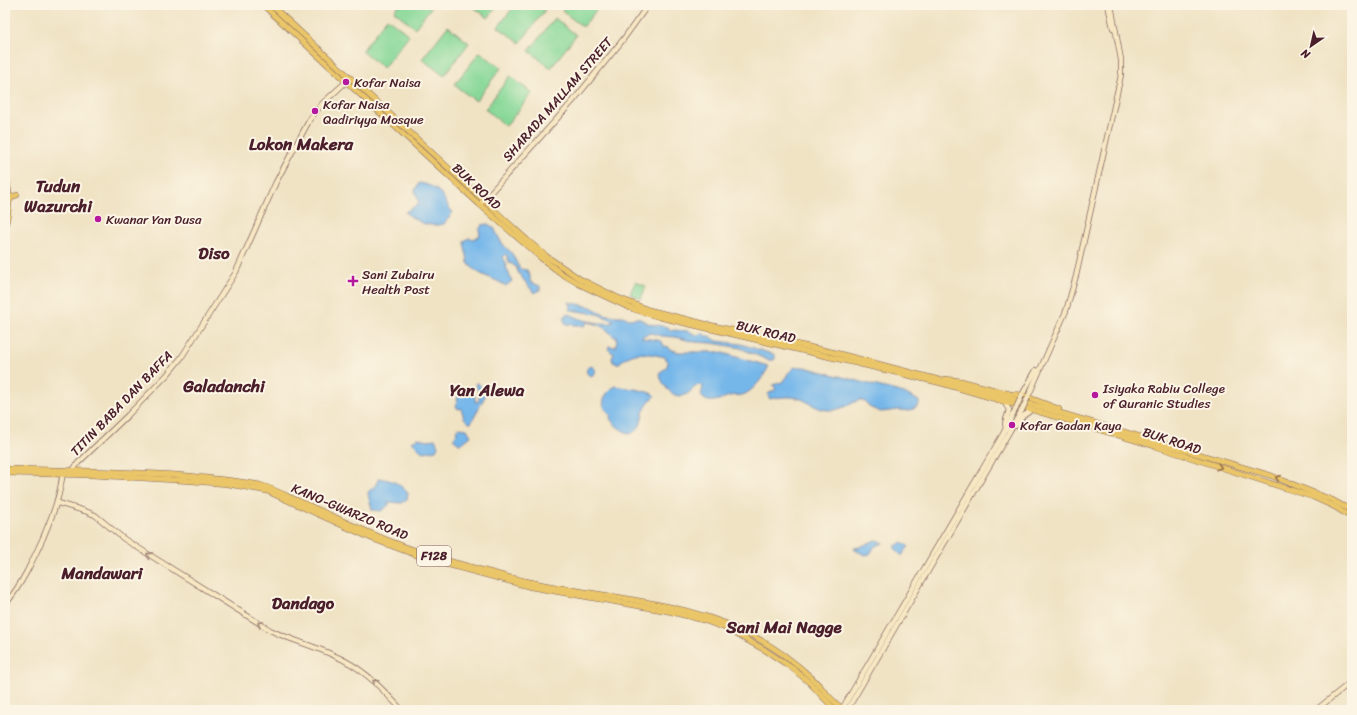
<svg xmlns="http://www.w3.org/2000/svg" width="1357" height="715" font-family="Sriracha,sans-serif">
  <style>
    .green { fill: #88d898; stroke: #697c62 }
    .water { fill: #76b7ea; stroke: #606b8a }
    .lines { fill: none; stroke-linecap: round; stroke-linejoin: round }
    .secondary-casing { stroke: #846461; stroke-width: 6 }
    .primary-casing { stroke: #846461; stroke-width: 6 }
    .secondary { stroke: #f7e8c3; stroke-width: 4.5 }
    .primary { stroke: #eac669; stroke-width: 5 }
    .secondary-bridge-casing { stroke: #846461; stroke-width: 6; stroke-linecap: butt }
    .secondary-bridge { stroke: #f7e8c3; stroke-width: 4.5 }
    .oneway { stroke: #9a724a }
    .oneway2 { stroke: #a08477 }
    .poi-dot { fill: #b5179e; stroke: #fcf5e5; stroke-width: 1.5 }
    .labels { text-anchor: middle; stroke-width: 4; stroke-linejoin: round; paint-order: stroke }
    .shield { fill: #fcf5e5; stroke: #7f5f63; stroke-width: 1 }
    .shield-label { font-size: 12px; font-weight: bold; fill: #4a1f2b }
    .poi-label { font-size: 13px; fill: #4a1f2b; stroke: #fcf5e5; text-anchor: start }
    .street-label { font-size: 13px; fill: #4a1f2b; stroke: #fcf5e5 }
    .district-label { font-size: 17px; font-weight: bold; fill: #4a1f2b; stroke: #fcf5e5 }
  </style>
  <rect width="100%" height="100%" fill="#fcf5e5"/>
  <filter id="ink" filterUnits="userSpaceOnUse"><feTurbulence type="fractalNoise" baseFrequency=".025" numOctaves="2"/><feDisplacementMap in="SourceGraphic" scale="8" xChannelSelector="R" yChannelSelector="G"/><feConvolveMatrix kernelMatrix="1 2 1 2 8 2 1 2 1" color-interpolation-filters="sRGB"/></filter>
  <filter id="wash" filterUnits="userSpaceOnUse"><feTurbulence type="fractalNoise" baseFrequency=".012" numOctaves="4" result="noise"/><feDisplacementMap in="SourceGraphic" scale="16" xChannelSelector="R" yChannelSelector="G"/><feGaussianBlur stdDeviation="0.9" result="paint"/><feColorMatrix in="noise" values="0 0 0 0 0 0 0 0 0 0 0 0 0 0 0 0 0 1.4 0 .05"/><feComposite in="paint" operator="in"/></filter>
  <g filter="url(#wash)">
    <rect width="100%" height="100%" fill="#f0e3c4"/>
    <g class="green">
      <polygon points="399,5 433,5 415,28 394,11"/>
      <polygon points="471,5 498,5 488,18"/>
      <polygon points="515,5 539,5 545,10 520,43 498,27"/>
      <polygon points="566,5 600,5 583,27 562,11"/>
      <polygon points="387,18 409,35 383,68 362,51"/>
      <polygon points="555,18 576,35 551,68 529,51"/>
      <polygon points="448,26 469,43 444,76 422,59"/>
      <polygon points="480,52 501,68 476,101 454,85"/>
      <polygon points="510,76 532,93 506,126 485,109"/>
      <polygon points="635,282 646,286 641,299 630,294"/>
    </g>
    <g class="water">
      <path d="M419,183C428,184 436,188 442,195C446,201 447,207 453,212L444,224C428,228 417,222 405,212L419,204L415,190Z"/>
      <path d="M488,224L494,228L500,240L506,248L511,252L520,269L527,270L530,276V282L540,286V290L534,293L519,274L516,267L509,262L506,254L503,257L507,265L506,267L512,281L506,286C491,276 479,277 468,263C468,255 464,249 464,241L469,238L474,239L480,235L479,230L482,225Z"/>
      <path d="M569,302L591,307L604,314L612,316H623L629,319L638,318L650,324L668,327L670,330L689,331L696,335L703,333L706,336H710L717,341L741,344L775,355V359L773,360H768L740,348L712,343L695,342L675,337L662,336L651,333L644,335L642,338L658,340L662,342L664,346L669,347V349L679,352H719L768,366V368C763,377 755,389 745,394C741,396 735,395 730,396C720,399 709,406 701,396L703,386L698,385C693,388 690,393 685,395C671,400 662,383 659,373L666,368L668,363L665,357C645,353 635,349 618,364L613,362L612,358L614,354L608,349L609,346L616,347L617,338C612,336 611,333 607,330C601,325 594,323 587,322L585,326L566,324L563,318L566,314C571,314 574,316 578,318C589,322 601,324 612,323L613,320L597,314L570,310L571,306Z"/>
      <circle cx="591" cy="371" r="4.5"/>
      <path d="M797,367H804L904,393L919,401V405L910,411L899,410L881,412L871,408L865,402L860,400C851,403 843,409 833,410C816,411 812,402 798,398C789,396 779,397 770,399L769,398L768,394L776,389L773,385L782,382L793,368Z"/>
      <path d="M477,382L484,390L485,396L471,423H469L464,418L461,408L458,409L456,406L459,391L462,388L468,389L472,387L476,402H478C481,395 478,390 475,384Z"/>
      <path d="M616,386L640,390L654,394L655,396C654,398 652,399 650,400C649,402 646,407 645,409C639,420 645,425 631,434C624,432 616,427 611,420C609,416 611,418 610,414C608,411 605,410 604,406C601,399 609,389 616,386Z"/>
      <polygon points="459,428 467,429 471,436 462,443 459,444 453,439 457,433 456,430"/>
      <polygon points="418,438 428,440 435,439 438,446 436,450 424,452 421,451 412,442"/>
      <path d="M379,478C395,481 397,482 408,493L407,500L402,503L388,502L389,505L381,511L372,510C371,503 368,498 368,492L375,486Z"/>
      <polygon points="875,540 880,541 883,543 875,546 870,554 865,555 855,550 854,548 860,547"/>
      <polygon points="902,542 909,547 904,552 903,555 901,555 894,547"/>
    </g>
  </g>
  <g filter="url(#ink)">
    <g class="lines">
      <g class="secondary-casing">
        <g id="secondary">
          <polyline points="1108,5 1113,28"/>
          <polyline points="482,202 573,101 622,41 648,5"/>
          <polyline points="1022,395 1036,370"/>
          <polyline points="1028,397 1066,311 1076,276 1121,75 1121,60 1111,5"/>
          <polyline points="1006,405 1009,410 1005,423 1006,429"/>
          <polyline points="1016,426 1023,416 1029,412"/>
          <polyline points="71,473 78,463 128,415 167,375 181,358 236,272 276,182 310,119 322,104 348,80"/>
          <path d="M58,503L85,511L95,515L124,539L270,630C290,640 312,645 333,655C364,668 379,686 402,710"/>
          <path d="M5,605C22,584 32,562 43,538C53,514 60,497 63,471"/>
          <polyline points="842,709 1003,434 1016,408"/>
          <polyline points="847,710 1022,410"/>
          <polyline points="1316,710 1352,681"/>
        </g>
      </g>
      <g class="primary-casing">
        <g id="primary">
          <polyline points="263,5 479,204 541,258 562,274 579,284 630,308 659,317 941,383 1155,446 1313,497 1335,507 1352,518"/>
          <polyline points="271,5 527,240 546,256 580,279 616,297 649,310 705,324 832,352 1020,401 1272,476 1332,500 1352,511"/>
          <path d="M5,176C12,193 9,212 5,228"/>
          <polyline points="9,202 12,197 17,195"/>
          <polyline points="945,379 961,381 1010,394 1022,395 1059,409"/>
          <path d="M5,469C66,470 128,471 189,476C212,479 237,480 260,485C270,488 279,492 289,497C318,509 346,523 375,535C419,554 466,566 512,578C587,597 667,597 739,629C765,641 792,659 813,679C823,688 832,703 845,710"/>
          <polyline points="5,473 92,475 193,481 228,484 267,491 373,539 427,559 531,587 668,611 703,620 725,628 765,650 792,668 810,683 835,710"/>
        </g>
      </g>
      <use href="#secondary" class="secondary"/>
      <use href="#primary" class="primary"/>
      <g class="secondary-bridge-casing">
        <g id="secondary-bridge">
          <polyline points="1016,408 1022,395"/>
          <polyline points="1022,410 1028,397"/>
        </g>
      </g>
      <use href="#secondary-bridge" class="secondary-bridge"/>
    </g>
    <defs><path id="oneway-chevron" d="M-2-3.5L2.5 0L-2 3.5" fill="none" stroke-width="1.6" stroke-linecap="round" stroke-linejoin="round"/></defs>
    <g class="oneway">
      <use href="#oneway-chevron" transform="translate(1219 467) rotate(17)"/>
      <use href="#oneway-chevron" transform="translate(1278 478) rotate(-158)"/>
    </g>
    <g class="oneway2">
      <use href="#oneway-chevron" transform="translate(149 555) rotate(-147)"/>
      <use href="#oneway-chevron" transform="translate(260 624) rotate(-149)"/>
      <use href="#oneway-chevron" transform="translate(375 682) rotate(-138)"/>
    </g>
  </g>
  <g class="poi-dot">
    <circle cx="346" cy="82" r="4"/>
    <circle cx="315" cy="111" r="4"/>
    <circle cx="98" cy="219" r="4"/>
    <path d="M351 275h4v4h4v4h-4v4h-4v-4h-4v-4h4z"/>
    <circle cx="1095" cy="395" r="4"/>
    <circle cx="1012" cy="425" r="4"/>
  </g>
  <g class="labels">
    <rect class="shield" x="417" y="546" width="34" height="20" rx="3"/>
    <g class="shield-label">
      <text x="434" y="560">F128</text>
    </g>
    <g class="poi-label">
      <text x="354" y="87">Kofar Naisa</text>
      <text x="323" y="109">Kofar Naisa<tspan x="323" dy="15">Qadiriyya Mosque</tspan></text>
      <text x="106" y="224">Kwanar Yan Dusa</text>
      <text x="362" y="279">Sani Zubairu<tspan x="362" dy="15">Health Post</tspan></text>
      <text x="1103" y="393">Isiyaka Rabiu College<tspan x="1103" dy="15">of Quranic Studies</tspan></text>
      <text x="1020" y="430">Kofar Gadan Kaya</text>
    </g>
    <g class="street-label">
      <text transform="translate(557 99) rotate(-49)" y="5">SHARADA MALLAM STREET</text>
      <text transform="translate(477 186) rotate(43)" y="5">BUK ROAD</text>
      <text transform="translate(766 331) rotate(13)" y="5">BUK ROAD</text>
      <text transform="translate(121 403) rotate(-46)" y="5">TITIN BABA DAN BAFFA</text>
      <text transform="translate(1172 440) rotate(18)" y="5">BUK ROAD</text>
      <text transform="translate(350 511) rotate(23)" y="5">KANO-GWARZO ROAD</text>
    </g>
    <g class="district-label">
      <text x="301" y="150">Lokon Makera</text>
      <text x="58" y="192">Tudun<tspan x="58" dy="20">Wazurchi</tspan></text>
      <text x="214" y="259">Diso</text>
      <text x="224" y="392">Galadanchi</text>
      <text x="487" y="396">Yan Alewa</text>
      <text x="102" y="579">Mandawari</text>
      <text x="303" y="609">Dandago</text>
      <text x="784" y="633">Sani Mai Nagge</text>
    </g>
  </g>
  <rect width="1357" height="715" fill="none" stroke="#fcf5e5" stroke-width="20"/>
  <g transform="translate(1311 46) rotate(214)" stroke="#fcf5e5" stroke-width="3" paint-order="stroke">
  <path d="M0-3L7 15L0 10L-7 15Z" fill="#4a1f2b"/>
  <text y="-6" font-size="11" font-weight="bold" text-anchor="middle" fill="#4a1f2b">N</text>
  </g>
</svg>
